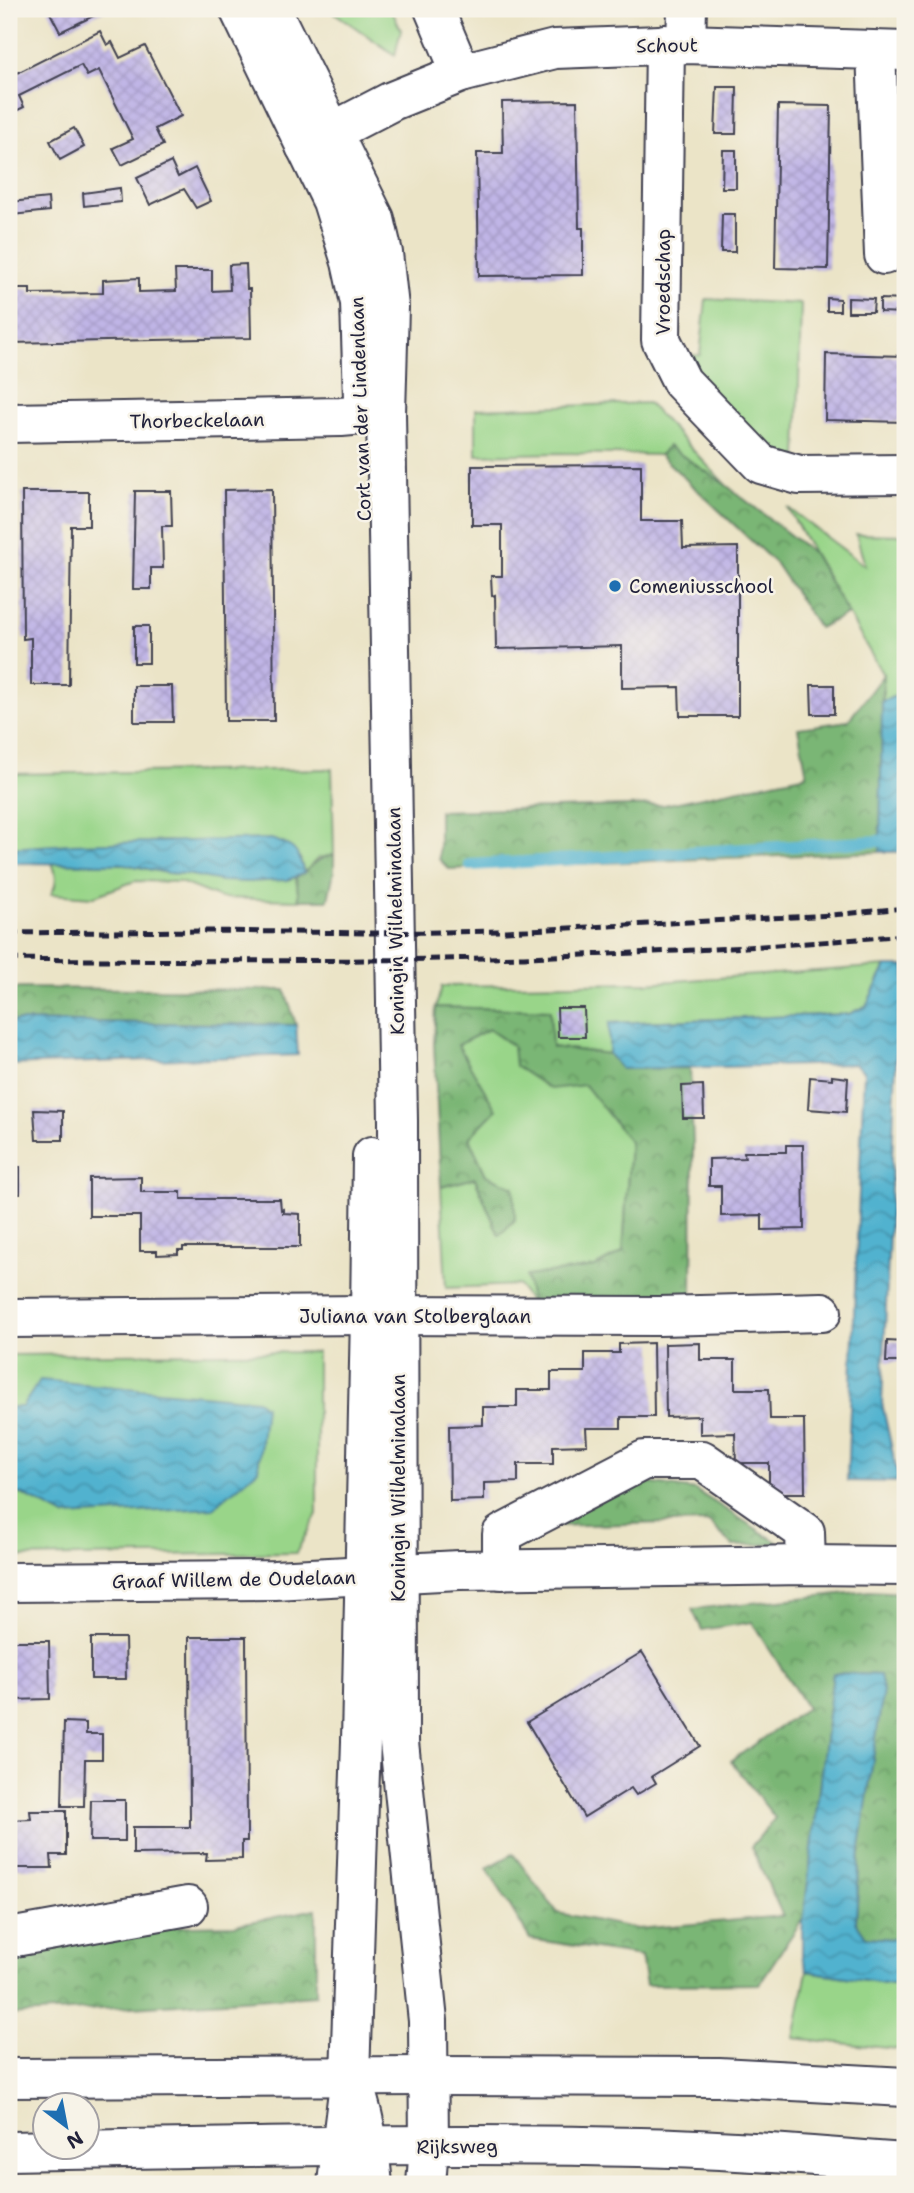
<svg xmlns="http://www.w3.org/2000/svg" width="914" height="2193" font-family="'Shantell Sans',sans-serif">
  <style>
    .green { fill: #99d589; stroke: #5e7c62; stroke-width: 2 }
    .forest { fill: url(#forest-crowns); stroke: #4e6c58; stroke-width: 2 }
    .water { fill: url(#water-waves); stroke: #3a6a85; stroke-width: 2 }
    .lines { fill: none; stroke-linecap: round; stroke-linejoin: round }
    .stream { stroke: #51b2cf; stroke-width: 12 }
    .building { fill: url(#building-cross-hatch) }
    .minor-casing { stroke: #403f50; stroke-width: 42 }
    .major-casing { stroke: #403f50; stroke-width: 42 }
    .minor { stroke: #fff; stroke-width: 38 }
    .major { stroke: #fff; stroke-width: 38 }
    .rail { stroke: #22223b; stroke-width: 5; stroke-dasharray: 10 5; stroke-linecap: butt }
    .poi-dot { fill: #1f6fb2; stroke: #f7f3e8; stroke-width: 2.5 }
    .labels { text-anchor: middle; stroke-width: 5; stroke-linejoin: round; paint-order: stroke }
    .street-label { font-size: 19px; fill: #22223b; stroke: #f7f3e8 }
    .poi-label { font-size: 19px; fill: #22223b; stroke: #f7f3e8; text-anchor: start }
  </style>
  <defs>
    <pattern id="forest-crowns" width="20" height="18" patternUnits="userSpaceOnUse" patternTransform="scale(1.75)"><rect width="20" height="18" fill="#7ab675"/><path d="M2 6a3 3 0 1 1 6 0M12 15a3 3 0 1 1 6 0" fill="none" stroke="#649461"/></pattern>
    <pattern id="water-waves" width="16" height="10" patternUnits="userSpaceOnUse" patternTransform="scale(1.75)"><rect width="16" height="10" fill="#51b2cf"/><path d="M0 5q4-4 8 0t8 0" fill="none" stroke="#4390a9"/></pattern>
    <pattern id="building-cross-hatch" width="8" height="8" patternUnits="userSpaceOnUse" patternTransform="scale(1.75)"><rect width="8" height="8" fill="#c0b5e6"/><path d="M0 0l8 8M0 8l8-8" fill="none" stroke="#a59bc6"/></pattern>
  </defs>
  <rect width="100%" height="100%" fill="#f7f3e8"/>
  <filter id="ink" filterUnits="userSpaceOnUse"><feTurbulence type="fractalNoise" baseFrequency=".0143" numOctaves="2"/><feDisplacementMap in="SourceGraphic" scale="14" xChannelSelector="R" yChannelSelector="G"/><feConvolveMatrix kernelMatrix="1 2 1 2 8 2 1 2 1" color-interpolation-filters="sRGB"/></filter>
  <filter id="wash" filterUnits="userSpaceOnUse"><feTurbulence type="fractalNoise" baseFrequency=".00686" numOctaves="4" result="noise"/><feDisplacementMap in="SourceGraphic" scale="28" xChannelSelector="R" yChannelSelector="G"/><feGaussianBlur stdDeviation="1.57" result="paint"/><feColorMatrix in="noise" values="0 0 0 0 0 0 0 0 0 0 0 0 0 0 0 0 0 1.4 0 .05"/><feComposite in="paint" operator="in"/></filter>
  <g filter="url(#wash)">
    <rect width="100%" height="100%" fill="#ebe4c7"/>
    <g class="green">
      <polygon points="329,9 391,9 401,30 395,55"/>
      <polygon points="706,299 801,304 797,460 768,461 673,356 700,355"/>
      <polygon points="648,403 726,485 668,446 660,455 559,453 476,455 476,409"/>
      <polygon points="787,507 865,566 856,534 905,535 905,693 882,701 883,675"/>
      <polygon points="332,769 334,855 318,858 304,873 300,858 168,841 9,848 9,774"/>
      <path d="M52,863L124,864L167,873L288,880L296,877L299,900L220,898L180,882L135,881L92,897L51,894C58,884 57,874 52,863Z"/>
      <polygon points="886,966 866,1006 849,1014 609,1023 609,1054 551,1047 550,1010 436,1007 442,986 646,983"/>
      <polygon points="488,1029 513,1046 585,1085 630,1142 623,1252 595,1267 527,1276 532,1305 518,1285 446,1288 441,1187 475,1178 499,1235 486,1175 469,1138 495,1109 457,1045"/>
      <polygon points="317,1352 317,1514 296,1553 9,1557 9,1494 22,1494 65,1516 22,1407 9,1407 9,1355"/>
      <polygon points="807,1971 905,1986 905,2050 794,2038"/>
    </g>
    <g class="forest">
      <polygon points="668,446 726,485 813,553 848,614 819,628 776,564 660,455"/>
      <polygon points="883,675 880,852 449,869 439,859 439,811 664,805 807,775 798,728 848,721"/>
      <path d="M334,855V871L328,900H299L296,877C314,868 312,859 334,855Z"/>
      <polygon points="9,988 285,990 296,1025 9,1021"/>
      <polygon points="436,1007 550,1010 552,1047 609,1054 621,1069 690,1068 693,1142 692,1298 532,1305 526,1276 595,1267 623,1252 630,1142 585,1085 550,1089 515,1066 513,1046 489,1029 458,1045 496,1110 469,1138 486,1175 514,1187 515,1220 499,1235 475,1178 441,1187 434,1044"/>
      <polygon points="649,1483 695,1490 780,1544 733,1546 709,1522 544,1526 612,1495"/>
      <polygon points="869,1591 905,1593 905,1843 900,1857 905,1868 905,1940 866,1937 856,1923 860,1848 880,1675 833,1673 804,1917 759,1984 646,1985 641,1956 530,1939 487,1868 513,1854 558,1913 638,1929 783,1916 751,1847 775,1818 731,1761 807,1708 752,1622 702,1630 692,1609"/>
      <polygon points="316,1909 316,1995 9,2015 9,1950 146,1927 235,1925"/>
    </g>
    <g class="water">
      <polygon points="905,693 905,852 880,852 882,701"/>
      <path d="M271,839C294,846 298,849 304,873L288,880L247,882L221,881L186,874L167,873L124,864L9,863V848L70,844Z"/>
      <polygon points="886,966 905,966 905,1000 898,1014 882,1403 899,1482 847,1481 864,1072 855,1064 621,1069 609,1054 609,1023 849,1014 866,1006"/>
      <polygon points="9,1021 296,1025 298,1055 9,1065"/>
      <polygon points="40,1380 257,1400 265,1406 258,1470 213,1508 65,1516 22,1494 9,1494 9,1407 22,1407"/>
      <polygon points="833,1673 880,1675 883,1691 860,1848 856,1922 866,1937 905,1940 905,1986 807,1971 802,1956 802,1931"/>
    </g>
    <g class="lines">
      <polyline class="stream" points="470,865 880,841"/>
    </g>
    <g id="blocks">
      <g class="building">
        <polygon points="48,9 108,9 60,32"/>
        <polygon points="100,31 107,45 112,42 120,58 145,46 181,116 155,129 163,145 122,165 113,148 133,139 99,70 87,76 81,65 19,96 24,107 12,113 9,106 9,77"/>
        <polygon points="717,87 737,87 736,134 715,134"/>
        <polygon points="577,101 579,228 583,228 583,275 479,276 477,153 503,153 502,102"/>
        <polygon points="778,105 831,106 828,269 775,268"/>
        <polygon points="74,128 84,147 60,160 50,141"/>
        <polygon points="723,150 736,150 736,188 722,188"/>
        <polygon points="171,162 178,177 195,168 211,201 196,208 184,189 150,205 137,178"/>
        <polygon points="120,188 121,202 84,206 83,193"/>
        <polygon points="48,198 49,211 12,215 11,202"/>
        <polygon points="722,214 735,214 735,252 721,252"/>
        <polygon points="246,264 247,289 250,289 251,338 9,343 9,289 30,289 30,294 103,293 103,280 139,278 139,292 176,291 175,270 212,270 212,291 230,290 229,265"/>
        <polygon points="827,298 840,299 840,311 827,311"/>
        <polygon points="848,298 874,299 873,312 848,312"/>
        <polygon points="880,299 905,300 905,313 880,312"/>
        <polygon points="826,354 905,356 905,422 825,420"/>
        <polygon points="641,465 641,521 682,521 683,548 738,547 738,716 680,716 679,687 622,688 622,646 496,649 495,595 492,596 491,576 502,576 502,525 472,525 472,466"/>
        <polygon points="272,489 274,721 226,721 224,490"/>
        <polygon points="135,491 171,491 172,526 162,526 163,568 151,568 151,589 133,589"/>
        <polygon points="22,492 89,492 89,526 71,526 69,685 31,685 31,638 23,639"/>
        <rect x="134" y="626" width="15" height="37"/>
        <polygon points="9,671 14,671 11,708 9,708"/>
        <polygon points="811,685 834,685 834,714 812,714"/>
        <polygon points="134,686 172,686 173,722 134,722"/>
        <polygon points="557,1008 584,1008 585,1037 558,1037"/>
        <polygon points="832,1076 848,1078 846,1112 808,1109 810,1077 832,1079"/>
        <polygon points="703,1085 704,1118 683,1118 682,1086"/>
        <polygon points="34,1110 63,1111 63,1140 36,1140"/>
        <polygon points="786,1145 803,1145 804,1229 762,1230 762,1215 721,1216 721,1186 709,1186 709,1159 745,1158 744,1152 786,1152"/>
        <rect x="9" y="1167" width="11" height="27"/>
        <polygon points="141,1177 141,1192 181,1192 181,1199 280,1199 281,1210 283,1209 283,1213 300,1214 300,1247 183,1247 183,1250 178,1250 178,1254 157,1255 157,1251 140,1251 140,1216 89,1216 89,1178"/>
        <polygon points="887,1341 905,1342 905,1362 886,1362"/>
        <polygon points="653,1343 654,1417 621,1417 621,1428 586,1428 587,1445 553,1446 553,1464 518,1464 518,1482 484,1483 484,1500 450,1501 449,1426 483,1425 483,1407 517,1407 517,1390 551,1390 551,1372 585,1372 585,1353 619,1353 619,1344"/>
        <polygon points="700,1343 700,1360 735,1360 735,1389 769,1389 770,1419 804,1419 805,1493 769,1493 769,1463 736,1463 735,1433 700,1434 700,1416 666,1417 665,1344"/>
        <polygon points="189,1637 246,1637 247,1841 242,1841 242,1859 206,1860 207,1853 133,1854 133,1827 190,1827"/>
        <polygon points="91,1638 125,1638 126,1679 91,1679"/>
        <polygon points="9,1641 49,1641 50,1699 9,1700"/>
        <polygon points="642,1652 700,1746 652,1776 656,1783 636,1795 631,1788 584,1817 527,1722"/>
        <polygon points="64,1722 86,1723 86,1734 102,1734 102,1759 85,1759 84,1806 62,1806"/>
        <polygon points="91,1800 125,1800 125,1841 90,1841"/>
        <polygon points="30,1811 66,1811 66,1855 51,1855 52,1868 9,1868 9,1820 31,1819"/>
      </g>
    </g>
  </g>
  <g filter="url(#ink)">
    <use href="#blocks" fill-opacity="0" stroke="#403f50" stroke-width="2"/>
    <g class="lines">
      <g class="minor-casing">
        <g id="minor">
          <polyline points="434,9 461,73"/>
          <polyline points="665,44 661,340 682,382 761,464 799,475 905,474"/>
          <polyline points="686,44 687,9"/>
          <polyline points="876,51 884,255"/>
          <polyline points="305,146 392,101 461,73 555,49 686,44 905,51"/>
          <polyline points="9,423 341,417 386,413"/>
          <polyline points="9,1318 370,1315 659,1316 822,1312"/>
          <polyline points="502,1570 502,1534 644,1460 702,1460 805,1532 806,1565"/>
          <polyline points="9,1582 274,1580 459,1570 806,1565 905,1566"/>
          <polyline points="9,1938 188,1906"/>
          <path d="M350,2076C365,2114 369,2145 373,2184"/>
          <polyline points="337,2184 341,2147"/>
          <polyline points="426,2184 429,2146"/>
        </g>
      </g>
      <g class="major-casing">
        <g id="major">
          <polyline points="239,9 332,201 351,262 360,303 363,399"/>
          <polyline points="271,9 375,219 383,253 389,307 386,413 398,1121 399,1742 428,2021 429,2146"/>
          <polyline points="9,2078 430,2076 719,2077 905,2087"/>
          <polyline points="341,2147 350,2076 361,1741 370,1315 372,1156"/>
          <path d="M9,2151C219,2148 430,2142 640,2147C729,2149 817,2156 905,2163"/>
        </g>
      </g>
      <use href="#minor" class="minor"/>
      <use href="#major" class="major"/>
      <g class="rail">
        <polyline points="9,933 205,931 372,933 506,931 832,915 905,908"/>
        <path d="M9,959C308,963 607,962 905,935"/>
      </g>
    </g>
  </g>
  <circle class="poi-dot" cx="615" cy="586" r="7"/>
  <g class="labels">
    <g class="street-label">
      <text transform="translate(667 45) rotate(-1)" y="7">Schout</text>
      <text transform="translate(663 282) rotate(-90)" y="7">Vroedschap</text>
      <text transform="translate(360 409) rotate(-92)" y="7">Cort van der Lindenlaan</text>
      <text transform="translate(197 420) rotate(-1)" y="7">Thorbeckelaan</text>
      <text transform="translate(395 921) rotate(-91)" y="7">Koningin Wilhelminalaan</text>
      <text x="415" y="1323">Juliana van Stolberglaan</text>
      <text transform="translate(398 1488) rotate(-90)" y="7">Koningin Wilhelminalaan</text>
      <text transform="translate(234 1579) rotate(-1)" y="7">Graaf Willem de Oudelaan</text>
      <text transform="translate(457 2146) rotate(-1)" y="7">Rijksweg</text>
    </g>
    <g class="poi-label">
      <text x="629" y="593">Comeniusschool</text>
    </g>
  </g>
  <rect width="914" height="2193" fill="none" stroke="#f7f3e8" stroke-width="35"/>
  <g transform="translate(66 2126) rotate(148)"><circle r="33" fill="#f7f3e8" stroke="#a29fa3" stroke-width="2"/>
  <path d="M0-5L12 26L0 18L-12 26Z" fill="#1f6fb2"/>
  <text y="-10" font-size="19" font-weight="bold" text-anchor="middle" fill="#22223b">N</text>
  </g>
</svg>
